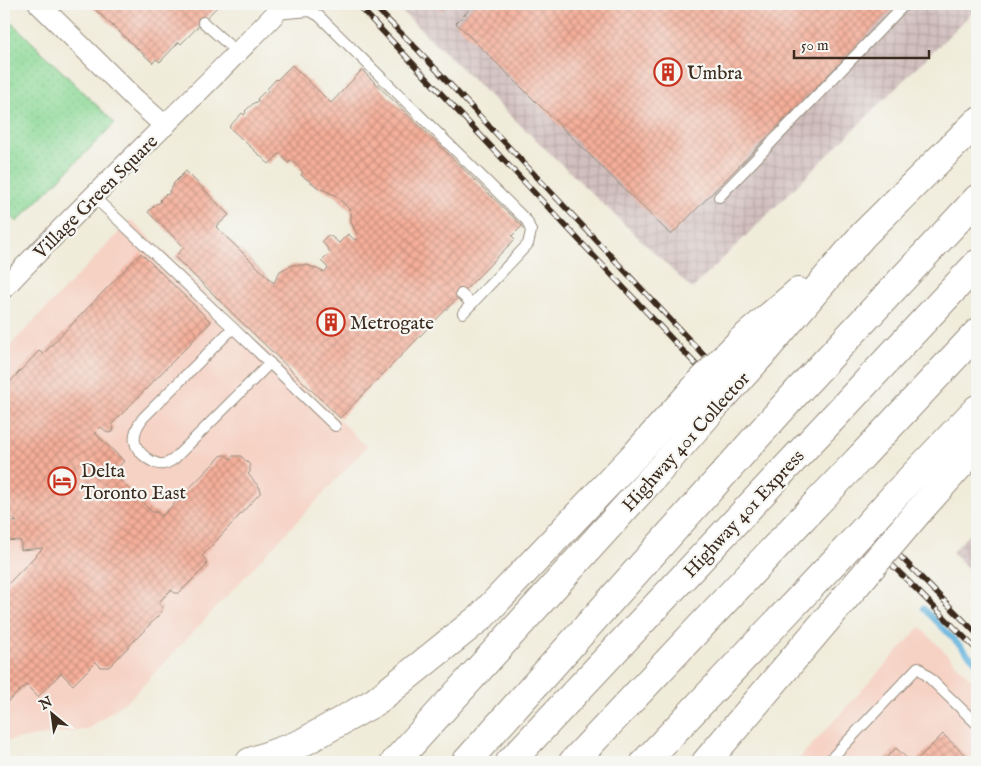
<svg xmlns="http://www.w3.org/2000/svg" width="981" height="766" font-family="'IM FELL English',serif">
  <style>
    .built { fill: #f6d2c4 }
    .industrial { fill: url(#industrial-grid) }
    .green { fill: url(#green-dots); stroke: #64825a }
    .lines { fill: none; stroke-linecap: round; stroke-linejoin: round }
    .stream { stroke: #63b3dd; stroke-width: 5.5 }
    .building { fill: url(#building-cross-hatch) }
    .service-casing { stroke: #968b7c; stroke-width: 12 }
    .minor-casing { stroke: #968b7c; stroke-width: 22 }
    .motorway-casing { stroke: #968b7c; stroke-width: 30 }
    .service { stroke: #fff; stroke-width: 10 }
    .minor { stroke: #fff; stroke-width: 20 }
    .motorway { stroke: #fff; stroke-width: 28 }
    .rail-casing { stroke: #3b2a1e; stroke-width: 5.5 }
    .rail { stroke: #f6f6f2; stroke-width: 4; stroke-dasharray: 11; stroke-linecap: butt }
    .motorway-bridge-casing { stroke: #968b7c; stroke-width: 30; stroke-linecap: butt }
    .motorway-bridge { stroke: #fff; stroke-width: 28 }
    .labels { text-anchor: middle; stroke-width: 4.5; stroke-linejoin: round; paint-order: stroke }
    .poi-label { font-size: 19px; fill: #3b2a1e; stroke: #f6f6f2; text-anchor: start }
    .street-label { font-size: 19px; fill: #3b2a1e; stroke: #f6f6f2 }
  </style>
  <defs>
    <pattern id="industrial-grid" width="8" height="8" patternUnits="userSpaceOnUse" patternTransform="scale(1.25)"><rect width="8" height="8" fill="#d1bfbe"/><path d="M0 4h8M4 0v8" fill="none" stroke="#b4a4a3"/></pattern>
    <pattern id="green-dots" width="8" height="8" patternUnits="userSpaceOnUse" patternTransform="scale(1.25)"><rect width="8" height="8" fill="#8cd997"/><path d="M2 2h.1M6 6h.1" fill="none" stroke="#7aba82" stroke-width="1.8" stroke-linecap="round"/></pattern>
    <pattern id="building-cross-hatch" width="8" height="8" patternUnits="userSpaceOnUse" patternTransform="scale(1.25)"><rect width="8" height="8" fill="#f5af9a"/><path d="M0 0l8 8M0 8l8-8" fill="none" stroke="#c88f7d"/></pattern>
  </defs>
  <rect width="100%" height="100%" fill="#f6f6f2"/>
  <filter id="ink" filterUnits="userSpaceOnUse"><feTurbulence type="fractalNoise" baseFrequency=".02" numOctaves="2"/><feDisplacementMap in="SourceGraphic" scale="10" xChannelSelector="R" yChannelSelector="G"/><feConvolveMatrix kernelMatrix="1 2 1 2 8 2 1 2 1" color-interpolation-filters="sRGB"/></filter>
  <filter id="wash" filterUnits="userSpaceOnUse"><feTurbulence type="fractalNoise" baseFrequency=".0096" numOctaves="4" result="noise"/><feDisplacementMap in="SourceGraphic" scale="20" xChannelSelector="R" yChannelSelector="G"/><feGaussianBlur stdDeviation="1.12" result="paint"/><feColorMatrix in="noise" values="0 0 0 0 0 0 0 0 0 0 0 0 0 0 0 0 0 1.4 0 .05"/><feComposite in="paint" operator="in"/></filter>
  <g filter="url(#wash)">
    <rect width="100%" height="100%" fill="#f0ecda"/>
    <g class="built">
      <polygon points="131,220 367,447 132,697 88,729 4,741 4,352"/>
      <polygon points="920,627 977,685 977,762 796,762"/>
    </g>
    <g class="industrial">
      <polygon points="394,4 977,4 977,8 692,289"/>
      <polygon points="977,526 977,578 952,552"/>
    </g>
    <polygon class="green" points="4,15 115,123 17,222 4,209"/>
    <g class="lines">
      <polyline class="stream" points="923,608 977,663"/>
    </g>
    <g id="blocks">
      <g class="building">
        <polygon points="89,4 220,4 181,44 179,42 160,62 156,59 153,63"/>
        <polygon points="435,4 448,4 441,10"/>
        <polygon points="475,4 898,4 671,235 456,23"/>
        <polygon points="292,65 331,103 362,70 522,226 512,236 515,239 340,418 175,257 184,247 148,212 157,203 158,204 161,201 160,200 166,194 168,195 170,192 169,191 174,185 173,184 186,171 229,215 216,227 274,283 280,271 292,265 307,265 324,272 328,268 321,261 330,252 322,241 328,235 332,237 339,243 348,234 355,240 358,237 351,222 351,211 335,195 319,188 301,175 303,172 292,160 288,163 280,153 269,164 229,127 242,113 244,115 246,112 245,111 255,102 256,103 258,100 257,99 264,92 266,93 268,90 267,89 276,79 277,80"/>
        <polygon points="141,253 211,322 111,425 114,428 113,432 108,433 101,427 95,433 124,461 113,473 152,512 157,512 162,516 222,455 226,455 230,459 233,456 241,456 250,465 250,472 248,474 260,488 261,492 202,556 207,561 206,566 179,593 175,593 171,590 159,602 162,607 161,613 109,667 101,667 96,662 73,685 61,673 38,697 26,685 4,705 4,588 43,548 21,550 21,541 4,540 4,520 17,522 4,510 4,388 39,351 43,354"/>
        <polygon points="943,734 972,762 915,762"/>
        <polygon points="896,748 911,762 882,762"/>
      </g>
    </g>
  </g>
  <g filter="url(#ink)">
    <use href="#blocks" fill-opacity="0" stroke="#968b7c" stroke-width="1"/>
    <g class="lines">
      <g class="service-casing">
        <g id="service">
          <polyline points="275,4 275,14 310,11 319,16 527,221 531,231 528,244 463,313"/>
          <polyline points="203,22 238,53"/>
          <polyline points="94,197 233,328 335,426"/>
          <polyline points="719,197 905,4"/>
          <polyline points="461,294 472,304"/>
          <path d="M233,328L143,418C131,434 131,447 148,459C153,462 158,465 163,464C167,464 171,461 174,459L270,363"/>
          <polyline points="828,762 918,667 977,724"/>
        </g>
      </g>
      <g class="minor-casing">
        <g id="minor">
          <polyline points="39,4 135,99 165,126"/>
          <path d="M4,288C92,194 186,107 275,14"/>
        </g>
      </g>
      <g class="motorway-casing">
        <g id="motorway">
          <polyline points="741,341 798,292"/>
          <polyline points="761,355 863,235 977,122"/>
          <polyline points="798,391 977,199"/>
          <polyline points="831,420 977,264"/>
          <polyline points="860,458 977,333"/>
          <polyline points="897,493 977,409"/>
          <polyline points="918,512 977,446"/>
          <polyline points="250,762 300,744 375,702 482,616 636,454 699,384"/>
          <polyline points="395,762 655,475 716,405"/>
          <polyline points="466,762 754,440"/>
          <polyline points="510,762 781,473"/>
          <polyline points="573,762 815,505"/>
          <polyline points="645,762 851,544"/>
          <polyline points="706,762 873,565"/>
        </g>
      </g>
      <use href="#service" class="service"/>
      <use href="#minor" class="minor"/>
      <use href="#motorway" class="motorway"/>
      <g class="rail-casing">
        <g id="rail">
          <polyline points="357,4 718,388"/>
          <polyline points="372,4 418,50 726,379"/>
          <polyline points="897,553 977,634"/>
          <polyline points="889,562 977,650"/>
        </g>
      </g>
      <use href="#rail" class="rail"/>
      <g class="motorway-bridge-casing">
        <g id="motorway-bridge">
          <polyline points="699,384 741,341"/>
          <polyline points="716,405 761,355"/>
          <polyline points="754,440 798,391"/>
          <polyline points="781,473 831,420"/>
          <polyline points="815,505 860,458"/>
          <polyline points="851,544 897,493"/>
          <polyline points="873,565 918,512"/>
        </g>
      </g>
      <use href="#motorway-bridge" class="motorway-bridge"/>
    </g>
  </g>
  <defs>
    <g id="building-ring" transform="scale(1.4375)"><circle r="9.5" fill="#f6f6f2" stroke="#c8321e" stroke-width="1.5"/><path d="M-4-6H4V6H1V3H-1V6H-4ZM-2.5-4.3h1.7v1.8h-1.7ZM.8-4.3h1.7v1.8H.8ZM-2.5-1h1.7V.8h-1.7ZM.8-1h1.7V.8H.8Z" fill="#c8321e"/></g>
    <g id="hotel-ring" transform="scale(1.4375)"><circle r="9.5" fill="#f6f6f2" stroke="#c8321e" stroke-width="1.5"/><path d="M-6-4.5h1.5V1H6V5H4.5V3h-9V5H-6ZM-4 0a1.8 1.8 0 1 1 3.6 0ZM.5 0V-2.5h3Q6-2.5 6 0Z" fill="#c8321e"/></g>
  </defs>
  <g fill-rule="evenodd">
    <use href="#building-ring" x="668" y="72"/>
    <use href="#building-ring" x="331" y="322"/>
    <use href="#hotel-ring" x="62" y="481"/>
  </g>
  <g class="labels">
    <g class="poi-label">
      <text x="687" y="79">Umbra</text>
      <text x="350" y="329">Metrogate</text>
      <text x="81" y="477">Delta<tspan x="81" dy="22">Toronto East</tspan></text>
    </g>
    <g class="street-label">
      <text transform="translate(95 196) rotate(-45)" y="7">Village Green Square</text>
      <text transform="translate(685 441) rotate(-48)" y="7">Highway 401 Collector</text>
      <text transform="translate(743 513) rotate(-47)" y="7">Highway 401 Express</text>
    </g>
  </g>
  <rect width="981" height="766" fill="none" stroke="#f6f6f2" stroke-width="20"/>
  <g transform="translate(52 714) rotate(331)" stroke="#f6f6f2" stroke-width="4" paint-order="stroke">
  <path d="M0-4L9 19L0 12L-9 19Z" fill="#3b2a1e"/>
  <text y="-8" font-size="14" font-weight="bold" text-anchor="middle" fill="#3b2a1e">N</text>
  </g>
  <path d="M794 50v8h135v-8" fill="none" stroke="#3b2a1e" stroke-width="2.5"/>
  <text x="801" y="50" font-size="15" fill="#3b2a1e" stroke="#f6f6f2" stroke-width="4" paint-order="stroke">50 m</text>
</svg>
